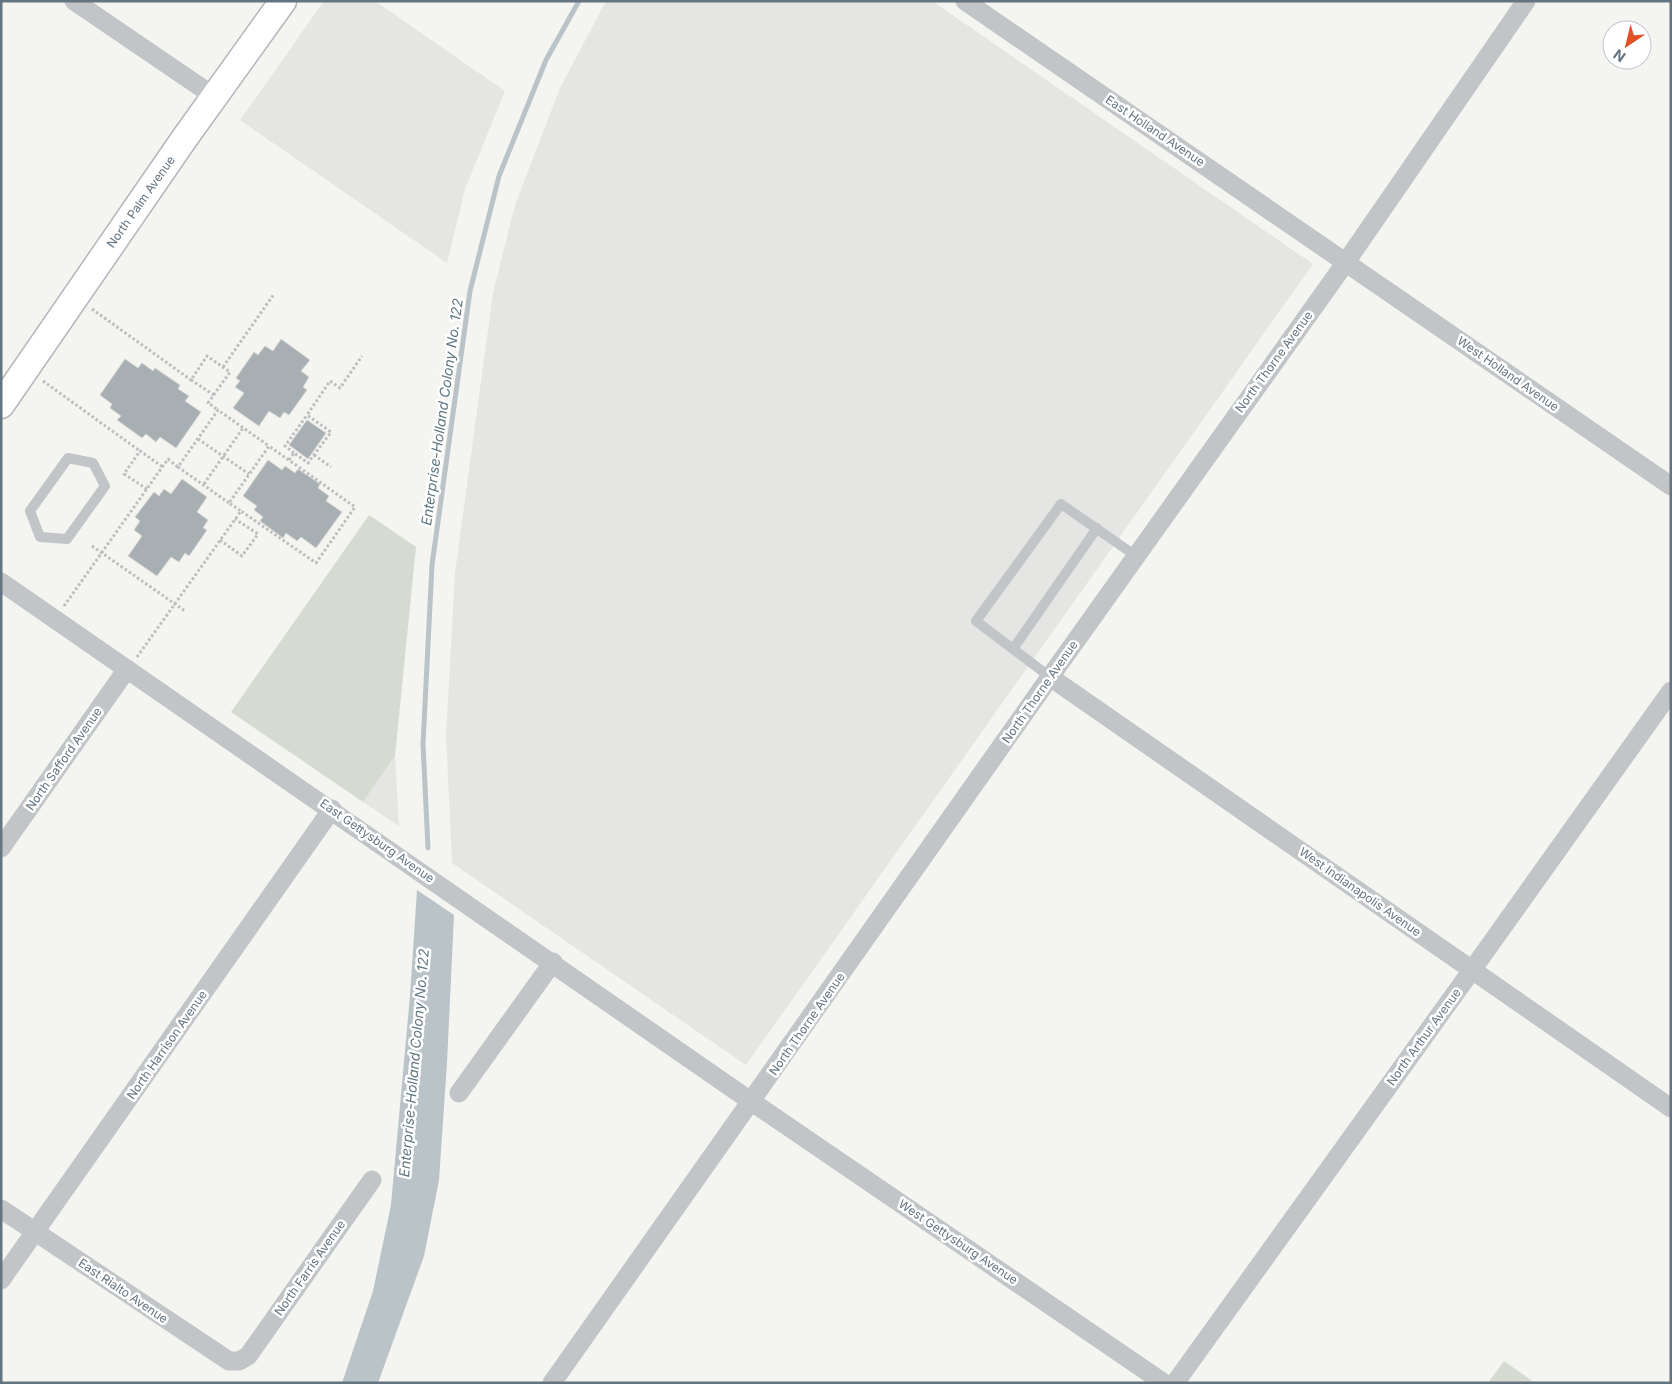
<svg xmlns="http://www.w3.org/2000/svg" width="1672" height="1384" font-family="Inter,sans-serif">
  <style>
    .built { fill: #e5e6e4 }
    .green { fill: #d5dbd1 }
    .water { fill: #b9c3c8 }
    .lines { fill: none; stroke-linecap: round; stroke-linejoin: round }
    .stream { stroke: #b9c3c8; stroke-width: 5 }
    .building { fill: #a7afb3; stroke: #d5d5d3 }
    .secondary-casing { stroke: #b2b7bb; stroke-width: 29 }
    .path { stroke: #bbbdbf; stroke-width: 3; stroke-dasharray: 2.5 2.5; stroke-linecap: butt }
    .lane { stroke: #c2c5c8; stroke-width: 10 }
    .street { stroke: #c2c5c8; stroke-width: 19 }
    .secondary { stroke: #fff; stroke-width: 26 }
    .labels { text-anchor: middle; stroke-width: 5; stroke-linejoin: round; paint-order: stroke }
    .street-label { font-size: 12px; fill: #647481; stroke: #fff }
    .water-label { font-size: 14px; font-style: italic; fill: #5f767f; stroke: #fff }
  </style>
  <rect width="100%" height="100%" fill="#f4f4f0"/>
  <g class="built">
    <polygon points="324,1 375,1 505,91 465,189 447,263 240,120"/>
    <polygon points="606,1 932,1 1313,264 746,1065 452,863 446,735 455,573 493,293 515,205 560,88"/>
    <polygon points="395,756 399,826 363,802"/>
  </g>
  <g class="green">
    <polygon points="369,515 416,547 395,756 363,802 231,712"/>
    <polygon points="1504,1361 1535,1383 1488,1383"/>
  </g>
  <polygon class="water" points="417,890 454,915 447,1063 439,1180 424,1256 378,1383 342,1383 373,1291 391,1205 410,996"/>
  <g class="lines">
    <polyline class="stream" points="428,848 423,744 432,565 470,291 499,176 546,60 579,1"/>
  </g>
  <g class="building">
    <polygon points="281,339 310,360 301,371 309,377 303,387 307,390 289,415 284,412 280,418 269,411 259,426 233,408 244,393 235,387 240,381 236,378 254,352 258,355 265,346 273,351"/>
    <polygon points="125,359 138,368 142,363 153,371 155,368 180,385 178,389 189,396 185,401 201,412 176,448 160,437 156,442 146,434 142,438 117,420 121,416 110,408 112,404 100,395"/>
    <polygon points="307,420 326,433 308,459 289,445"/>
    <polygon points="268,460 282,470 285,466 295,473 298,469 320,484 318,488 329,496 326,501 342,512 316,548 301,537 297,541 286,533 283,538 260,521 263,517 254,510 257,506 243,496"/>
    <polygon points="182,479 207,497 197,512 208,520 203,528 207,530 189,556 185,553 179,562 171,557 157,576 128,556 142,536 134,530 140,521 135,517 154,492 159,496 164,489 171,494"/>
  </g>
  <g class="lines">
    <g class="secondary-casing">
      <polyline id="secondary" points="1,405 184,139 283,1"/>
    </g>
    <g class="path">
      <polyline points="92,309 191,380"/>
      <polyline points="223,367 274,294"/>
      <polyline points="43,381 140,451"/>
      <polyline points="214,395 191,380 207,356 230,372 208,403 218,410"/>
      <polyline points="198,439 249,474"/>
      <polyline points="294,453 285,446 307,415"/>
      <polyline points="314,455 331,467"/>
      <polyline points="289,460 294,453 308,463 331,432 307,415 330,381 340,388 362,356"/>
      <polyline points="204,484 243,428"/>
      <polyline points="147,489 124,474 140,451 163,467"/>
      <polyline points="229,503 178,467 218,410 269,446"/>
      <polyline points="220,540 242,556 258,534 235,519"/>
      <polyline points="92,546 185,611"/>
      <polyline points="64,606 168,459 178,467"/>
      <polyline points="137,657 241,511 316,563 355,507 269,446 229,503 241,511"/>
    </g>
    <g class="lane">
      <polygon points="68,458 93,463 105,486 67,539 40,537 30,511"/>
      <polyline points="1013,649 1097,528"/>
      <polyline points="1050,677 976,621 1061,504 1136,556"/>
    </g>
    <g class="street">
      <polyline points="74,1 215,97"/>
      <polyline points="965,1 1671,486"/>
      <polyline points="1,582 752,1102 1164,1383"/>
      <polyline points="1050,677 1671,1108"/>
      <polyline points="1,848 127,669"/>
      <polyline points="459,1093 553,962"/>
      <polyline points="1,1209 229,1361 239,1361 248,1356 372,1180"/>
      <polyline points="1,1280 332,809"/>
      <polyline points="552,1383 1050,677 1346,262 1526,1"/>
      <polyline points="1175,1383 1472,970 1671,691"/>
    </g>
    <use href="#secondary" class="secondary"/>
  </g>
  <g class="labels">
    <g class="street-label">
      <text transform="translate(1155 131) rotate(34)" y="4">East Holland Avenue</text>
      <text transform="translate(141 202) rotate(-55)" y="4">North Palm Avenue</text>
      <text transform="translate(1274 362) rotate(-54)" y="4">North Thorne Avenue</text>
      <text transform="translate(1508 374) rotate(35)" y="4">West Holland Avenue</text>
      <text transform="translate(1040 692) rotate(-55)" y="4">North Thorne Avenue</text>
      <text transform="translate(64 759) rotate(-55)" y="4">North Safford Avenue</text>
      <text transform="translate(377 841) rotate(35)" y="4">East Gettysburg Avenue</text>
      <text transform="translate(1360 892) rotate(35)" y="4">West Indianapolis Avenue</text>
      <text transform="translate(807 1024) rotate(-55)" y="4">North Thorne Avenue</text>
      <text transform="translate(1424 1037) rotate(-54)" y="4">North Arthur Avenue</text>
      <text transform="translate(167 1045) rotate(-55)" y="4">North Harrison Avenue</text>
      <text transform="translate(958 1242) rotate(34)" y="4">West Gettysburg Avenue</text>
      <text transform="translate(310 1268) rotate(-55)" y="4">North Farris Avenue</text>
      <text transform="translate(123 1291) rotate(34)" y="4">East Rialto Avenue</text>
    </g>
    <g class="water-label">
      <text transform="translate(442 412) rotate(-82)" y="5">Enterprise-Holland Colony No. 122</text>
      <text transform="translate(414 1063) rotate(-85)" y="5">Enterprise-Holland Colony No. 122</text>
    </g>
  </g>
  <rect width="1672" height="1384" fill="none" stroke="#647481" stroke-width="5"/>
  <g transform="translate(1627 45) rotate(215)"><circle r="24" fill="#ffffff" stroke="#c1c7cd"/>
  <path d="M0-4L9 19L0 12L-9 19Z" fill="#e05125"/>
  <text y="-8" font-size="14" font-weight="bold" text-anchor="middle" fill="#647481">N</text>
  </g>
</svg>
